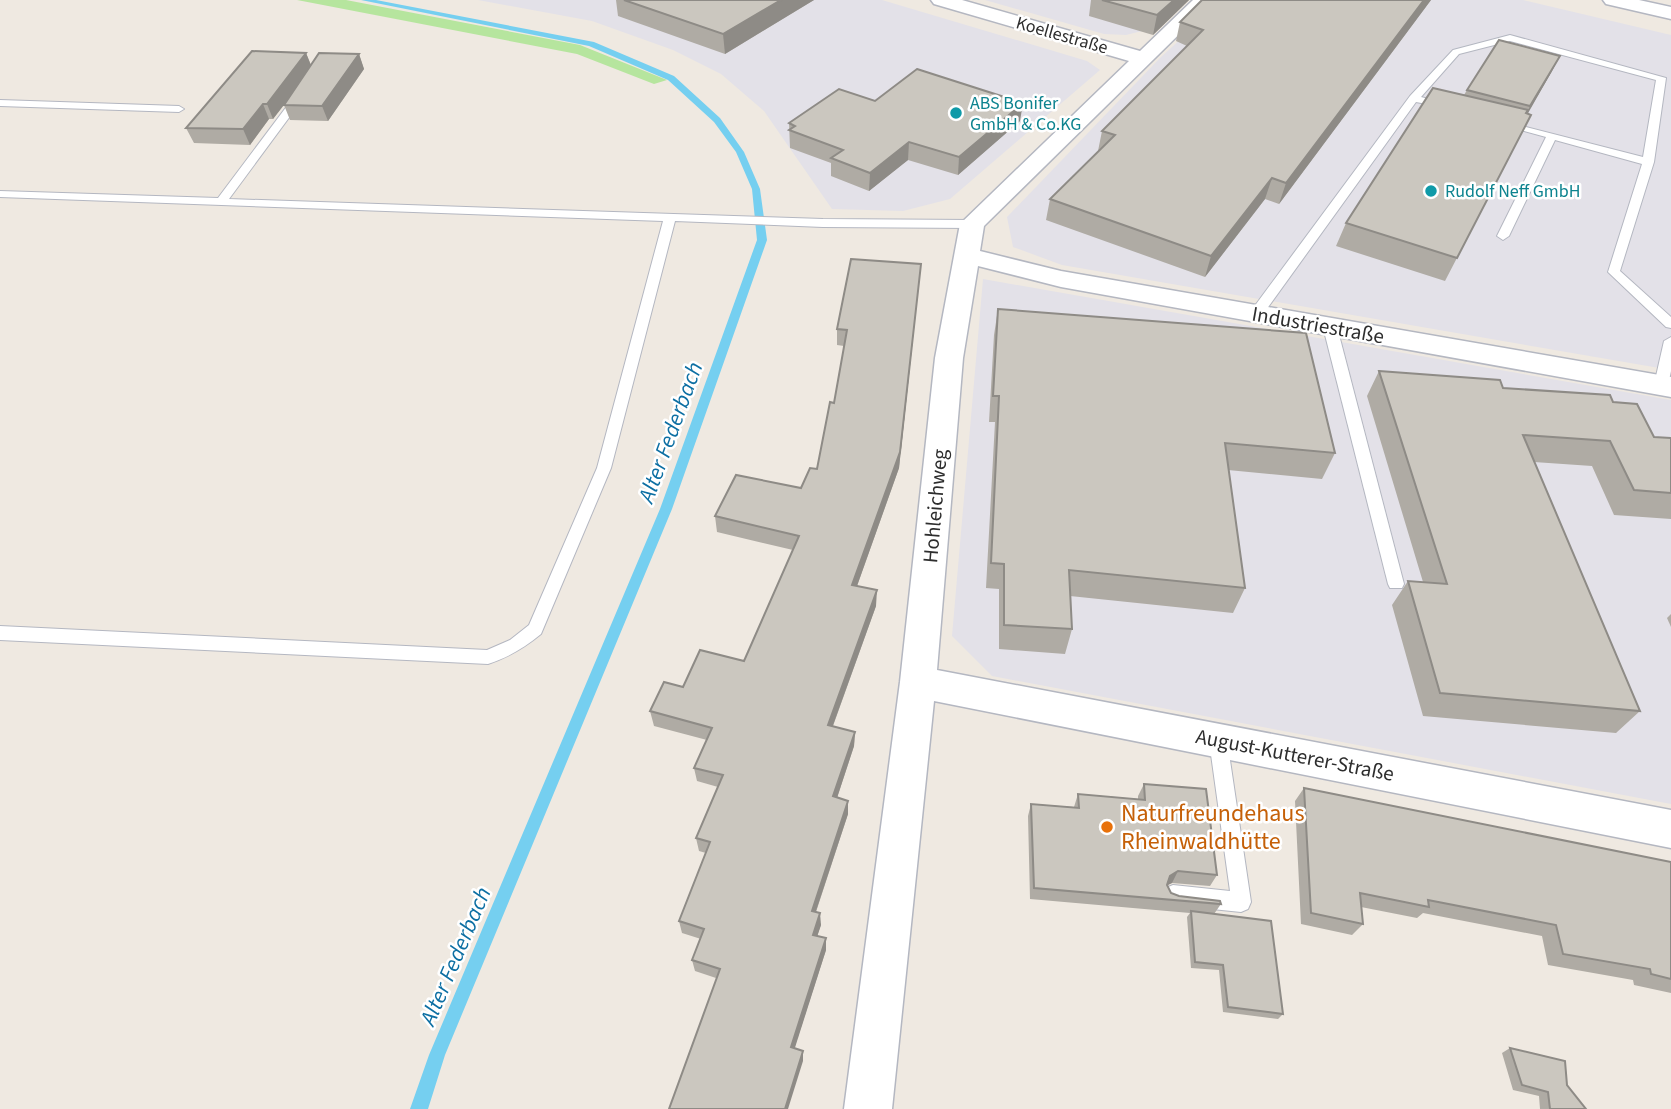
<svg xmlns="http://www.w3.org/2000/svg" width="1671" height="1109" font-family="'Source Sans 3',sans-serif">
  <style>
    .industrial { fill: #e3e1e8 }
    .green { fill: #b6e59e }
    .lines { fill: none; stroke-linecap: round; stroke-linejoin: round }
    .stream { fill: #75cff0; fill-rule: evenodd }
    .service-casing { stroke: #b4b7c1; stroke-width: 2 }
    .minor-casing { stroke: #b4b7c1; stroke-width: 3 }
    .service { fill: #fff; fill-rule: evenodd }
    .minor { fill: #fff; fill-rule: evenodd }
    .wall { fill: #afaba4 }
    .shaded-wall { fill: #8e8b86 }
    .building { fill: #cbc7bf; stroke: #8e8b86; stroke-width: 2 }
    .culture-dot { fill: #0f9aa8; stroke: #fff; stroke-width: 2.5 }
    .food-dot { fill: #e8710a; stroke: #fff; stroke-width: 2.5 }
    .labels { text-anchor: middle; stroke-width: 5; stroke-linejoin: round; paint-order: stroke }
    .far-street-label { font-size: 18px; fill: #2e2e2e; stroke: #fff }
    .far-culture-label { font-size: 18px; fill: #0d838f; stroke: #fff; text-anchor: start }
    .street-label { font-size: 21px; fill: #2e2e2e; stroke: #fff }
    .water-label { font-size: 23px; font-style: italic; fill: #0d6fa3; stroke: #fff }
    .near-food-label { font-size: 24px; fill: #c56008; stroke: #fff; text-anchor: start }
  </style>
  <rect width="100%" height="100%" fill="#efe9e1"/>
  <g class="industrial">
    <polygon points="478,0 882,0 1087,61 1100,70 950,199 903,211 832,209 764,111 721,74 673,50 592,21"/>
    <polygon points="985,0 1175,0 1142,31 1126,35 1104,34"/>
    <polygon points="1223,0 1523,0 1671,35 1671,370 1062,265 1013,247 1007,217 1160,58"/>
    <polygon points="983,279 1671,400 1671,804 992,676 952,636"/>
  </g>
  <polygon class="green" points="297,0 346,0 580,45 667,80 654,84 577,54"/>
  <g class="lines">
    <polygon class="stream" points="361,0 376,0 594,42 674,76 720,118 744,152 760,189 767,240 672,509 445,1055 428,1109 410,1109 429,1055 660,509 757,240 752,189 736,152 714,122 668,80 589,46"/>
    <g class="service-casing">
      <g id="service">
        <polygon points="1510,35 1666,78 1654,162 1620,271 1671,317 1671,328 1666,327 1608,272 1642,164 1555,140 1509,236 1503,240 1497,236 1546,137 1502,125 1502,121 1643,157 1656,80 1510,41 1459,54 1421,97 1448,104 1448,108 1416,102 1261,317 1251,317 1251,311 1410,96 1453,50"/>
        <path d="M300,93L305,96L229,199L823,219L972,220L978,224L972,228L823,227L675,221L611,468L541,634C524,648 509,657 488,664L0,640V626L487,650L510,640L529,625L597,468L663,221L0,197V191L218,198L296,94Z"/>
        <polygon points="0,100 179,106 184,109 179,112 0,106"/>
        <polygon points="1330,323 1337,327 1404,584 1402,588 1390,588 1388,584 1323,327"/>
        <polygon points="1671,337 1671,371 1668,385 1661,390 1654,385 1664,341"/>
        <polygon points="1218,732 1224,734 1227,740 1251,902 1248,909 1241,912 1173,905 1166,902 1163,895 1166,888 1173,885 1230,891 1209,740 1212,734"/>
      </g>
    </g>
    <g class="minor-casing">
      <g id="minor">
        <polygon points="931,0 962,0 1140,51 1193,0 1214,0 984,226 980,251 1061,271 1671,377 1671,397 1061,287 978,266 963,358 937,670 1671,810 1671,848 934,701 892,1109 844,1109 900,682 935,358 960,224 1129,61 934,4"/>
        <polygon points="1603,0 1639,0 1671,7 1671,19 1606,4"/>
      </g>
    </g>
    <use href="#service" class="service"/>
    <use href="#minor" class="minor"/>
  </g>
  <g class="wall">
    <polygon points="616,0 814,0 725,54 618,16"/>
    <polygon points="1091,0 1189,0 1153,35 1089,16"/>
    <polygon points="1202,0 1431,0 1279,204 1265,199 1205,277 1046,220 1050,199 1098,151 1102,131 1187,46 1176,41 1180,22"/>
    <polygon points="306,53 311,65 359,54 364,69 328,121 290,120 284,105 273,119 269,119 250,145 194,143 186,128"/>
    <polygon points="1552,71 1527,114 1531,115 1445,281 1336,246 1346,223 1464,95 1467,90"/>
    <polygon points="875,101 1020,121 958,175 908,160 869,191 831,176 831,163 790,148 789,123"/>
    <polygon points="921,264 899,468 857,586 876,606 833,726 855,732 854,746 837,798 848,801 848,814 816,912 821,925 817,936 826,950 794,1049 803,1061 716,978 695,971 692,960 701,939 682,933 679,921 706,853 699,851 696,838 718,787 697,781 694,768 707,740 654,726 650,711 683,687 744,661 793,550 717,532 715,516 801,488 817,469 834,403 844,346 837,345 837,329"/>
    <polygon points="998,309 1335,453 1322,479 1228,470 1245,588 1233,613 1070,596 1072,629 1065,654 999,649 999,589 986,588 995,422 989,422 994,335"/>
    <polygon points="1379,371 1613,402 1654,437 1671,438 1671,519 1614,515 1592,466 1534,462 1640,711 1616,733 1423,716 1392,605 1408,581 1423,582 1367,396"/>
    <polygon points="1671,614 1671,627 1667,618"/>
    <polygon points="1144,784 1217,875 1210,886 1172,883 1167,885 1171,893 1179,896 1221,904 1214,914 1283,1014 1278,1019 1223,1012 1219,970 1191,968 1187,917 1190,913 1030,899 1028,816 1031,804 1074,807 1078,794 1138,799 1138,796"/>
    <polygon points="1304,788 1671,862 1671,993 1634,985 1633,980 1548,965 1542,936 1423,913 1417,918 1361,907 1363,924 1352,935 1301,924 1295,801"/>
    <polygon points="1510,1048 1567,1085 1586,1109 1540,1109 1539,1096 1513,1090 1502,1053"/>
  </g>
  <g class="shaded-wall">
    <polygon points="781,0 814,0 725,54 723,34"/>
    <polygon points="1174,0 1189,0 1153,35 1157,15"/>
    <polygon points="1424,0 1431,0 1279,204 1286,183"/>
    <polygon points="306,53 312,68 273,119 267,104"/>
    <polygon points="359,54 364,69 328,121 322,106"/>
    <polygon points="1560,56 1552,71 1523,122 1530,106"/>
    <polygon points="1023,103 1020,121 958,175 959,157"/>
    <polygon points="263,104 269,119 250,145 243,129"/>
    <polygon points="909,142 908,160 869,191 870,173"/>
    <polygon points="1272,178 1265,199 1205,277 1211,256"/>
    <polygon points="921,264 899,468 852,600 852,585"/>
    <polygon points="877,590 876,606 828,739 828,725"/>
    <polygon points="855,732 854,746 833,810 833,796"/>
    <polygon points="848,801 848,814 812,923 812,911"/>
    <polygon points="1178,871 1172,883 1164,887 1170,876"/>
    <polygon points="820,913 821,925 814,946 813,935"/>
    <polygon points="826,938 826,950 792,1057 791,1047"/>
    <polygon points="803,1051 803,1061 788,1109 785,1109"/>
  </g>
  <g class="building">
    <polygon points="624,0 781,0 723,34"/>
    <polygon points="1102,0 1174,0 1157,15"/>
    <polygon points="1202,0 1424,0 1286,183 1272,178 1211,256 1050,199 1115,135 1102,131 1203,30 1180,22"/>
    <polygon points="1499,40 1560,56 1530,106 1467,90"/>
    <polygon points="252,51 306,53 267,104 263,104 243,129 186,128"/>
    <polygon points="319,53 359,54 322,106 284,105"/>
    <polygon points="917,69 1023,103 959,157 909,142 870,173 831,158 843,150 789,130 795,126 789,123 839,89 875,101"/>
    <polygon points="1433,88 1528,110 1526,113 1531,115 1457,258 1346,223"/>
    <polygon points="851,259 921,264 900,452 852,585 877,590 828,725 855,732 833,796 848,801 812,911 820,913 813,935 826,938 791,1047 803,1051 785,1109 669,1109 720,969 692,960 704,929 679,921 710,842 696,838 723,775 694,768 712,728 650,711 664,682 683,687 700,650 744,661 799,536 715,516 736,475 801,488 810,468 817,469 830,402 834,403 847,330 837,329"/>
    <polygon points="998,309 1306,333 1335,453 1225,443 1245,588 1069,570 1072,629 1004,625 1004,564 991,563 999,396 993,396"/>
    <polygon points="1379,371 1500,380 1503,388 1610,395 1613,402 1637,404 1654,437 1671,438 1671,493 1634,490 1610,441 1523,435 1640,711 1440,693 1408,581 1447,584"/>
    <polygon points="1144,784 1206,789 1217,875 1178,871 1170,876 1167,885 1171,893 1179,896 1220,901 1221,904 1034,888 1031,804 1079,808 1078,794 1145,800"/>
    <polygon points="1304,788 1671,862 1671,979 1651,974 1650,969 1563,954 1556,925 1428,900 1429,907 1360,893 1363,924 1311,913"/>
    <polygon points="1191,911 1271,921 1283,1014 1228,1007 1223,965 1195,962"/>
    <polygon points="1510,1048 1565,1061 1567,1085 1586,1109 1550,1109 1548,1092 1522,1085"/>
  </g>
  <g class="culture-dot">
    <circle cx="956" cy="113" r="7"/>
    <circle cx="1431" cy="191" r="7"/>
  </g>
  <circle class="food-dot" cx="1107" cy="827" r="7"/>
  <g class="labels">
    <g class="far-street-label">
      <text transform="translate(1062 35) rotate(16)" y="6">Koellestraße</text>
    </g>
    <g class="far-culture-label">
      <text x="970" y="109">ABS Bonifer<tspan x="970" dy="21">GmbH &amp; Co.KG</tspan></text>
      <text x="1445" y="197">Rudolf Neff GmbH</text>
    </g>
    <g class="street-label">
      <text transform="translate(1318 325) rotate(10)" y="7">Industriestraße</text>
      <text transform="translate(935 506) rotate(-85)" y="7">Hohleichweg</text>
      <text transform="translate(1295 755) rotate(11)" y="7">August-Kutterer-Straße</text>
    </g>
    <g class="water-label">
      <text transform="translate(670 432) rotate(-70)" y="8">Alter Federbach</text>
      <text transform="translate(455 956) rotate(-67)" y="8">Alter Federbach</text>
    </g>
    <g class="near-food-label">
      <text x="1121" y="821">Naturfreundehaus<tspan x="1121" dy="28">Rheinwaldhütte</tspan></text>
    </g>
  </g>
</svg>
